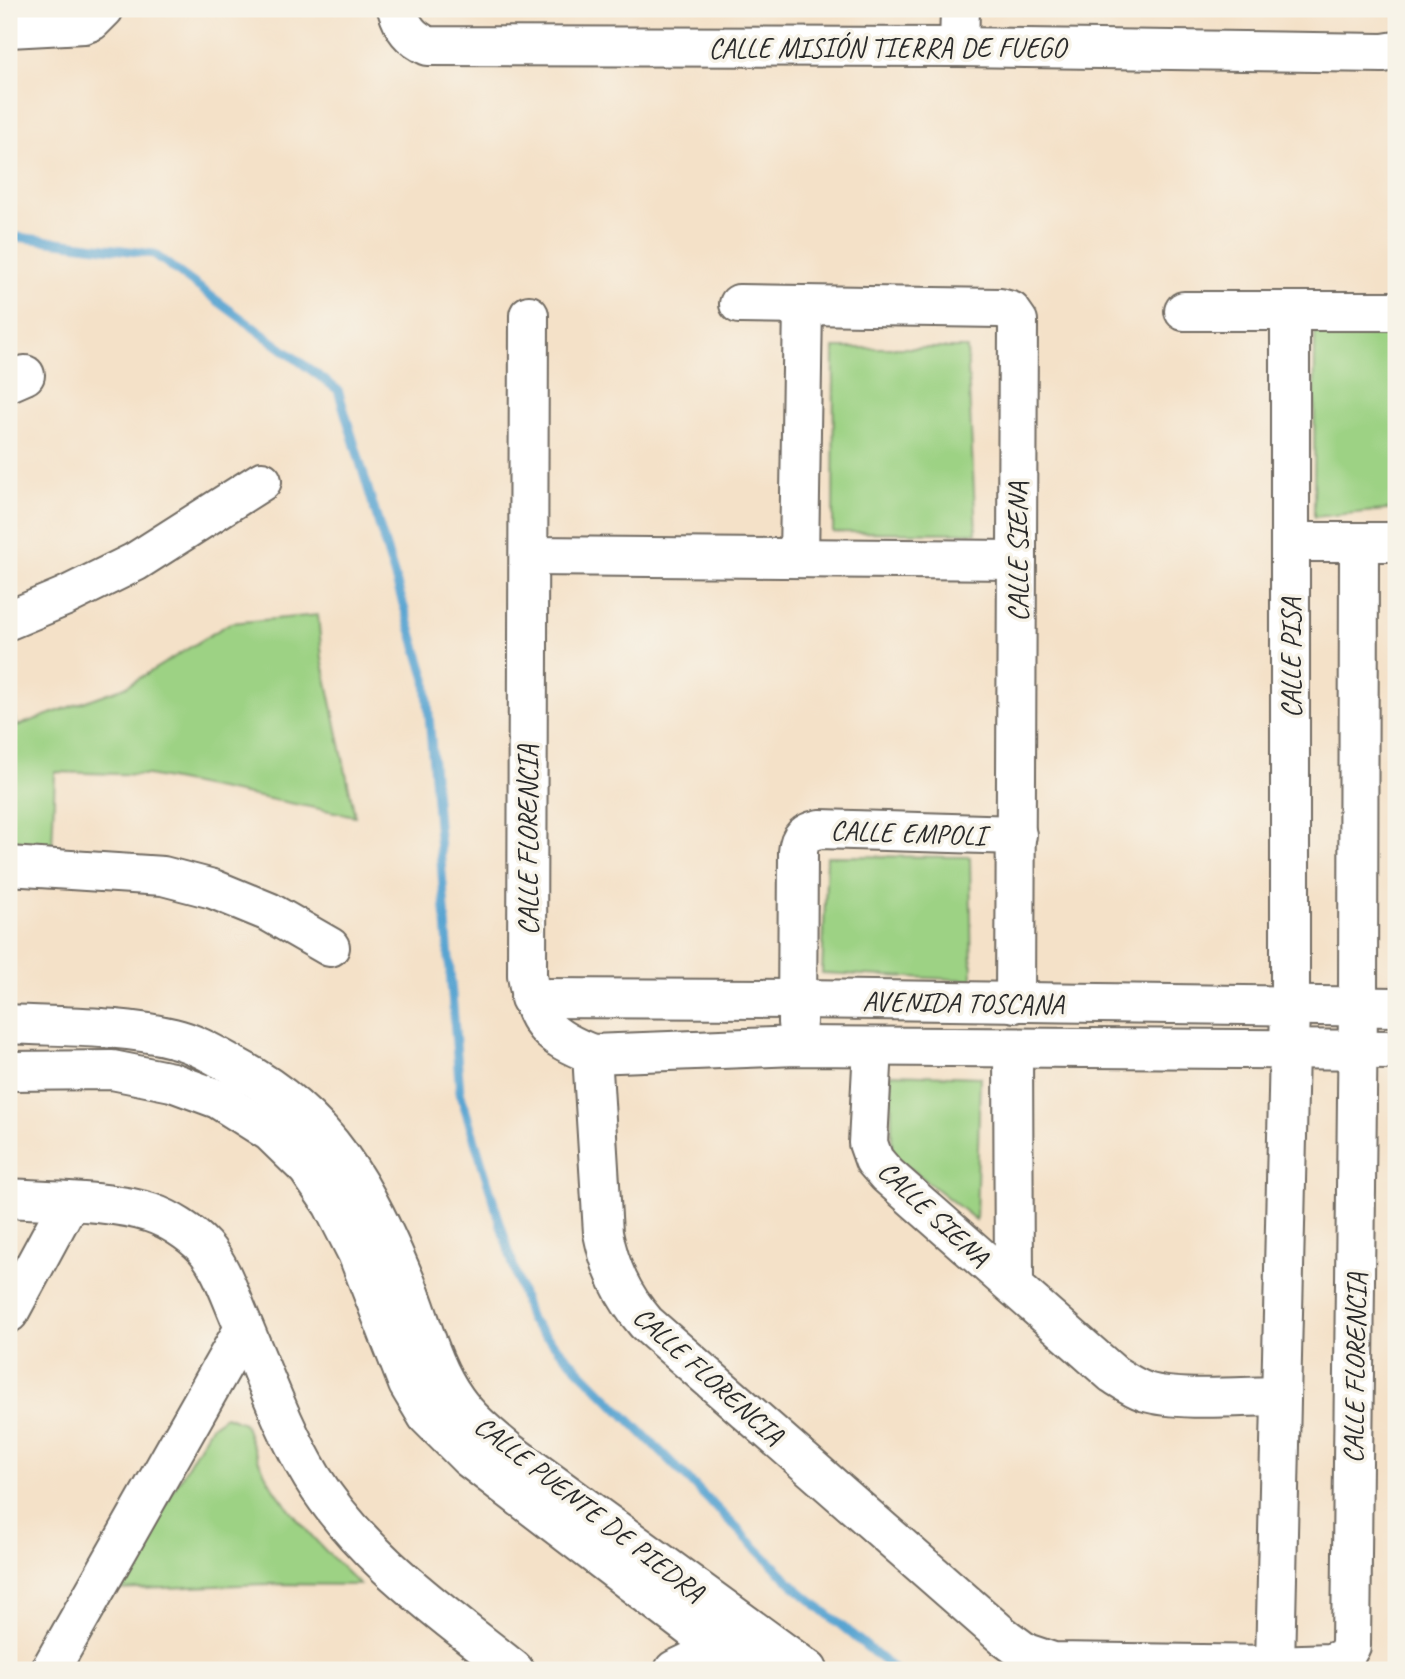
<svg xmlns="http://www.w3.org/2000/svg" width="1405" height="1679" font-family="Caveat,sans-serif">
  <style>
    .green { fill: #9dd284; stroke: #647e58; stroke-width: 2 }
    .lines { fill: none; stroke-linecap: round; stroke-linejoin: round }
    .stream { stroke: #58a4d1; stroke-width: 9 }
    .minor-casing { stroke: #716b62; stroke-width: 42 }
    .minor { stroke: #fff; stroke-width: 38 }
    .labels { text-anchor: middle; stroke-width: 7; stroke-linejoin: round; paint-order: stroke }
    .street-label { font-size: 28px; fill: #2b2b2b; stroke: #f7f3e8 }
  </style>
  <rect width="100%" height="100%" fill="#f7f3e8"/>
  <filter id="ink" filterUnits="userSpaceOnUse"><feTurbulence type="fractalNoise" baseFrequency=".0143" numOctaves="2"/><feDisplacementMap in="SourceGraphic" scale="14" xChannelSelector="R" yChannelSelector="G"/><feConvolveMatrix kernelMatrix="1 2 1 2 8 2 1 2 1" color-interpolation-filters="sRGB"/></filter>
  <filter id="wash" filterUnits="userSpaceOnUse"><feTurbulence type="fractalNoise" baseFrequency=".00686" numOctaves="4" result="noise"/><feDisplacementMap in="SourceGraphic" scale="28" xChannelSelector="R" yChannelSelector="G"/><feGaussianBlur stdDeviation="1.57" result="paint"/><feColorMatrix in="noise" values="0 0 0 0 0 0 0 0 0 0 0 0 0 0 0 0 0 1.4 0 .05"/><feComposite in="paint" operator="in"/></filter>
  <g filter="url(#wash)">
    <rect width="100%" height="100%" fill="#f4e1c8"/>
    <g class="green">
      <polygon points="1315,332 1396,333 1396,509 1314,517"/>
      <polygon points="834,348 967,348 976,533 833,532"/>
      <polygon points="318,615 322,658 355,816 148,775 55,772 52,848 9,850 9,703 17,726 125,687 230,623"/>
      <polygon points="827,856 970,857 972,980 822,973"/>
      <polygon points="891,1074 980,1077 976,1220 892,1154"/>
      <path d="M225,1416L244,1423C251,1443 259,1464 270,1482C294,1520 328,1554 360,1585L265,1584L115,1590L211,1426Z"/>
    </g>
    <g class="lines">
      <polyline class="stream" points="9,236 154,254 338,390 426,679 460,1092 530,1320 796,1588 895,1670"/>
    </g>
  </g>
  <g filter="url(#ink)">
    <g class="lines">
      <g class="minor-casing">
        <g id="minor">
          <path d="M397,9C403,28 410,38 428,46L959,47L1383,53L1396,51"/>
          <polyline points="9,28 84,24 92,21 104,9"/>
          <polyline points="959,47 960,9"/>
          <polyline points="739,304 1000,308 1011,311 1018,321 1015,1003"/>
          <polyline points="1184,311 1396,311"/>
          <path d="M529,315L527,975C534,1023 548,1037 592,1054L603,1233C610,1268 622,1295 646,1323L1003,1636L1026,1653L1053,1662L1275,1665L1330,1663L1344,1658L1351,1646L1358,1006L1359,542"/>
          <polyline points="9,382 25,375"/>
          <polyline points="1290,542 1396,542"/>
          <polyline points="529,556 1017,560"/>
          <polyline points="799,558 803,305"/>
          <polyline points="9,620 64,597 135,562 262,481"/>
          <polyline points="9,866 163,876 213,889 269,912 330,947"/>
          <polyline points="530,998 798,999 1396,1007"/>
          <path d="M797,1023L798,852C799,837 805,832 820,829L1017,835"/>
          <path d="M9,1024C63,1027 120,1025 173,1038C195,1043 216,1056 236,1067C331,1118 365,1186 406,1283C422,1322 431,1365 456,1400C470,1420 490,1436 509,1452L808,1670"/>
          <path d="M873,1047L868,1143L874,1160L887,1175L1113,1374C1124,1381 1134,1388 1146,1392C1179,1402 1245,1396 1281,1396"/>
          <polyline points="1013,1049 1014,1286"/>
          <polyline points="592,1054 796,1046 1396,1050"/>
          <polyline points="9,1071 112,1070 172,1082 218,1099 270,1132 308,1169 332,1204 357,1253 408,1384 427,1416 469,1458 712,1644 751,1670"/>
          <path d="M9,1198C50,1201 113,1200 151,1213C169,1219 191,1233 204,1247C221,1266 230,1295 240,1318C263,1371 282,1427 312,1477C361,1557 443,1613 514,1670"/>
          <polyline points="9,1313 69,1202"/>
          <polyline points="1275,1665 1290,1005 1290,311"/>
          <polyline points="50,1670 244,1328"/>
          <polyline points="674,1670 697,1659 712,1644"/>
        </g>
      </g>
      <use href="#minor" class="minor"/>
    </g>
  </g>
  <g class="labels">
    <g class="street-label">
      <text x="887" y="57">CALLE MISIÓN TIERRA DE FUEGO</text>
      <text transform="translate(1017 552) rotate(-90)" y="10">CALLE SIENA</text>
      <text transform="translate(1290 658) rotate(-90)" y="10">CALLE PISA</text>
      <text transform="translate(908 832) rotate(2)" y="10">CALLE EMPOLI</text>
      <text transform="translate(527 840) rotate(-90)" y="10">CALLE FLORENCIA</text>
      <text transform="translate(963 1002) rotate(1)" y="10">AVENIDA TOSCANA</text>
      <text transform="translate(934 1213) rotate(43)" y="10">CALLE SIENA</text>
      <text transform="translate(1354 1368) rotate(-89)" y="10">CALLE FLORENCIA</text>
      <text transform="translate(709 1375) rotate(42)" y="10">CALLE FLORENCIA</text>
      <text transform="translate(590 1508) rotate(38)" y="10">CALLE PUENTE DE PIEDRA</text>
    </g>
  </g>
  <rect width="1405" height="1679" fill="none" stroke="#f7f3e8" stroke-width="35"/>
</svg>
